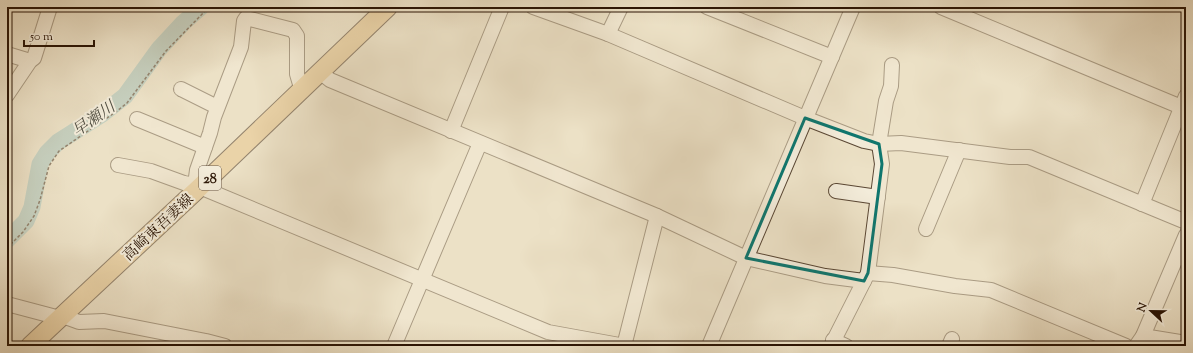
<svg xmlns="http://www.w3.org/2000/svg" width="1193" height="353" font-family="'Sorts Mill Goudy','Noto Serif JP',serif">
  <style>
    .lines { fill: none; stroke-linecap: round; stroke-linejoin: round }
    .river { stroke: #99bdb8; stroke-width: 17 }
    .minor-casing { stroke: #5a4734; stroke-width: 16 }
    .major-casing { stroke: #2a1404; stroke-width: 20 }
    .path { stroke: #2a1404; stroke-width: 1.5; stroke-dasharray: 3 2; stroke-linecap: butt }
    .minor { stroke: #f3ecda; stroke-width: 14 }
    .major { stroke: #e6c083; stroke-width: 18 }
    .marked { fill: none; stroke: #0f766e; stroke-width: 3; stroke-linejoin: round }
    .labels { text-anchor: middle; stroke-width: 4; stroke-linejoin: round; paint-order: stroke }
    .shield { fill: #f3ecda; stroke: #654; stroke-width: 1 }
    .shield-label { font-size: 14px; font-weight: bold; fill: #2a1404 }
    .street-label { font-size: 15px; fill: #2a1404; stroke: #f3ecda }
    .water-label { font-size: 16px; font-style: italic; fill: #514f43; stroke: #f3ecda }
  </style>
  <rect width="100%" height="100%" fill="#ece1c6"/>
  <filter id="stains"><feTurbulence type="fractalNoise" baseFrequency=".005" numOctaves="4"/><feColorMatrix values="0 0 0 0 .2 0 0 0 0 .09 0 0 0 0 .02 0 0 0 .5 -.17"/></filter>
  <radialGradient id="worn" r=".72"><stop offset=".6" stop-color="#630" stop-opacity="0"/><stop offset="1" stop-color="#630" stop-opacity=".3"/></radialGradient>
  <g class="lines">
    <polyline class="river" points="7,240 26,221 32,207 40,164 47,153 58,142 102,114 125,96 159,49 183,23 201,7"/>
    <g class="minor-casing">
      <g id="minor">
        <polyline points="533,7 608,34 805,118 864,141 879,144 901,143 1010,157 1029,157 1186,222"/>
        <polyline points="707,7 832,57"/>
        <polyline points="941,7 1186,109"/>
        <polyline points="608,34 621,7"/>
        <polyline points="7,54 30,61"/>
        <polyline points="320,72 330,80 657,216 746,258 825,276 864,281"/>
        <polyline points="181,89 217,107"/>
        <polyline points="302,91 297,74 297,36 293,30 246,18 244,21 241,47 214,117 210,133 197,170 195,185 548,332 625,346"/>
        <polyline points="7,95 30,61 34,58 50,7"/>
        <polyline points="137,119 205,147"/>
        <polyline points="451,131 502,7"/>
        <polyline points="118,165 151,171 184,183 195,185"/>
        <polyline points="836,191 878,197"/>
        <polyline points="1142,204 1186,96"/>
        <polyline points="926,229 959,150"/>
        <polyline points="868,273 893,275 955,286 991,290 1126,346"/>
        <polyline points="7,304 60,318"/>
        <polyline points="64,314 68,318 79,322 104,321 206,341 225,346"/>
        <polyline points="1143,336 1186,343"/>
        <polyline points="833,340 846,346"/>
        <polyline points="394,346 480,143"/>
        <polyline points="624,346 657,216"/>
        <polyline points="709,346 853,7"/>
        <polyline points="831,346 868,273 882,164 879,144 886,101 891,86 892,65"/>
        <polyline points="949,346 952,339"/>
        <polyline points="1136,346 1143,336 1186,235"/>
      </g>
    </g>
    <g class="major-casing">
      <polyline id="major" points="30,346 200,187 388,7"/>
    </g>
    <polyline class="path" points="7,248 23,232 34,216 40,200 49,166 59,151 117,111 127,103 166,51 209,7"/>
    <use href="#minor" class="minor"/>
    <use href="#major" class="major"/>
  </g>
  <path d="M0 0H1193V353H0ZM805,118L879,144L882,164L868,273L864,281L746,258Z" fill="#ece1c6" fill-opacity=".55" fill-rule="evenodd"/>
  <path class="marked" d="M805,118L879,144L882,164L868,273L864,281L746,258Z"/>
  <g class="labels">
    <rect class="shield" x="199" y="166" width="22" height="24" rx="3"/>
    <g class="shield-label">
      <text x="210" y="183">28</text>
    </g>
    <g class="street-label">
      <text transform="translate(158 227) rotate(-43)" y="5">高崎東吾妻線</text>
    </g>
    <g class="water-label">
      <text transform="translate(93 118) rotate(-35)" y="6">早瀬川</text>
    </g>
  </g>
  <rect width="1193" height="353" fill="none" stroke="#ece1c6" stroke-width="24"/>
  <rect x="8" y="8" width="1177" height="337" fill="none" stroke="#2a1404" stroke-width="2"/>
  <rect x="12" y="12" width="1169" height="329" fill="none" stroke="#2a1404"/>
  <g transform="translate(1151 311) rotate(292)" stroke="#f3ecda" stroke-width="3" paint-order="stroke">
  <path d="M0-3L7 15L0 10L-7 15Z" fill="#2a1404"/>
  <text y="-6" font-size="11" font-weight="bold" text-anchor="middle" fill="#2a1404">N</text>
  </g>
  <path d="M24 40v6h70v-6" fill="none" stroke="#2a1404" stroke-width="2"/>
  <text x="30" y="40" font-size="12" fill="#2a1404" stroke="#f3ecda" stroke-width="3" paint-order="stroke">50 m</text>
  <rect width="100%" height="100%" filter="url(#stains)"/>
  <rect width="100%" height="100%" fill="url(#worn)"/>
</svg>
